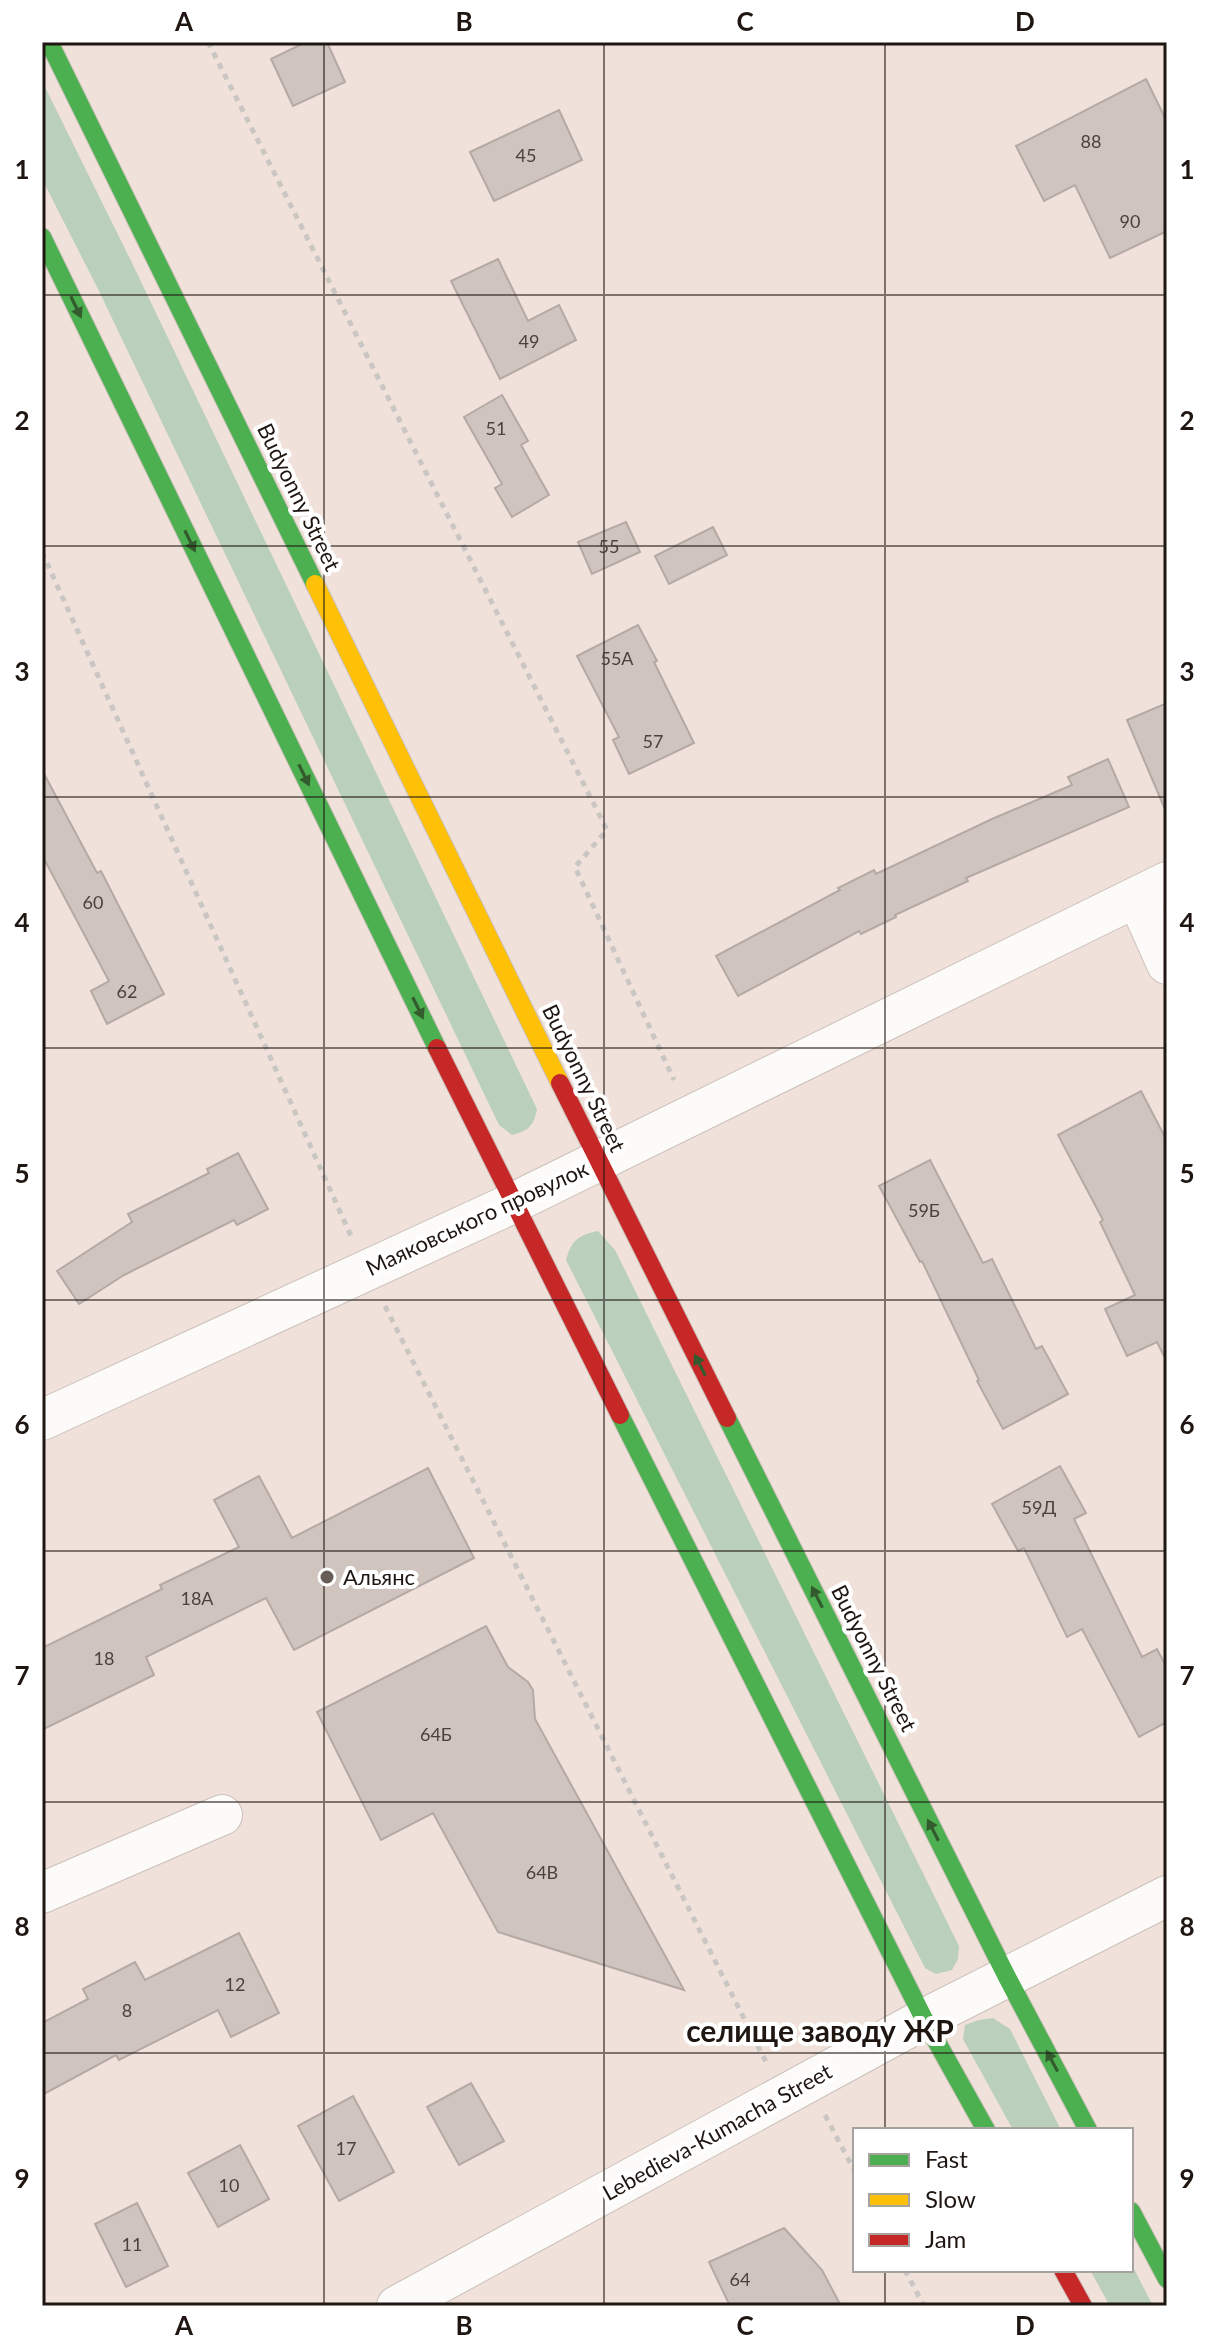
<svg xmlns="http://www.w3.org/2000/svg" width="1209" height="2348" font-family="Lato,sans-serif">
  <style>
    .green { fill: #bacfbc }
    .building { fill: #d0c4bf; stroke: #b5a9a5; stroke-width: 2 }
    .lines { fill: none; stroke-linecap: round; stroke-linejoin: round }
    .street-casing { stroke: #cbc0ba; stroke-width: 42 }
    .fast-casing { stroke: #cbc0ba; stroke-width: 20 }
    .slow-casing { stroke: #cbc0ba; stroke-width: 20 }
    .jam-casing { stroke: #cbc0ba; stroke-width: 20 }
    .path { stroke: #cac6c4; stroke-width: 5; stroke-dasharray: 6 6; stroke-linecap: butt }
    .street { stroke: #fdfbf9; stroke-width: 40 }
    .fast { stroke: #4caf50; stroke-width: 18 }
    .slow { stroke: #ffc107; stroke-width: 18 }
    .jam { stroke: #c62828; stroke-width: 18 }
    .oneway { fill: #335b2e }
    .grid { fill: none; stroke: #1f1612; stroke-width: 2; stroke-opacity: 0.55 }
    .poi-dot { fill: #685d58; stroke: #fff; stroke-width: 3 }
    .labels { text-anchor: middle; stroke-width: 8; stroke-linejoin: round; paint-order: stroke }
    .number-label { font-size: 18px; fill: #4b423d }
    .street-label { font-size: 22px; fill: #1f1612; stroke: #fff }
    .poi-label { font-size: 22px; fill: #1f1612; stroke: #fff; text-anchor: start }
    .district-label { font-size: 30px; font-weight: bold; fill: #1f1612; stroke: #fff }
    .neatline { fill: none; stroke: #1f1612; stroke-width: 3 }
    .grid-label { font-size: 26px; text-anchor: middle; font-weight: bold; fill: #1f1612 }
  </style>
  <rect width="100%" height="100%" fill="#f0e2da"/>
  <g class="green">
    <path d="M42,81L134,267L537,1109C534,1126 528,1131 512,1135L499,1125L97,287L42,179Z"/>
    <path d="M598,1231L615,1250L959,1946L958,1959L952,1970L936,1974L925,1968L566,1260C571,1241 578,1235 598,1231Z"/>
    <polygon points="993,2018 1010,2029 1061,2130 1013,2130 963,2039 965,2025 979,2020"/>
    <polygon points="1131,2263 1153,2306 1110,2306 1090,2270 1131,2270"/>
  </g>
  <g class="building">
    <polygon points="306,42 327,42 345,82 293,106 271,59"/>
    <polygon points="1146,79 1167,122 1167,231 1110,258 1075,185 1044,201 1016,146"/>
    <polygon points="559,110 582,160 494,201 470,152"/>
    <polygon points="498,259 528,321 559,305 576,340 500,379 451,281"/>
    <polygon points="502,395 528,441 521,445 549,495 512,517 495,488 502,484 464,417"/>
    <polygon points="626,522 640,552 592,574 578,542"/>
    <polygon points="713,527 727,555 669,584 655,556"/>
    <polygon points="638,625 657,661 654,662 694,743 629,774 613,740 619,737 577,656"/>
    <polygon points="1167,703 1167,814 1127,720"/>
    <polygon points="1108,759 1129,807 966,878 968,881 895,915 896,917 861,934 859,931 738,996 716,956 840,890 838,888 874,870 876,874 992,819 1072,785 1068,777"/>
    <polygon points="42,770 97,873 101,871 164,994 107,1024 91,991 109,981 42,855"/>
    <polygon points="1141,1091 1167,1141 1167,1362 1157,1342 1127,1356 1105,1309 1135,1295 1100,1222 1103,1220 1058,1135"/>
    <polygon points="238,1153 268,1209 237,1225 234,1220 124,1275 79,1304 57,1271 132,1222 128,1214 209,1173 207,1169"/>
    <polygon points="930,1160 983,1263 992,1259 1036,1349 1042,1346 1068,1394 1003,1429 977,1381 979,1380 922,1261 920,1262 879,1186"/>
    <polygon points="1060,1466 1086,1513 1074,1519 1142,1657 1157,1649 1167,1668 1167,1722 1139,1737 1082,1629 1067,1637 1024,1548 1018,1551 992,1504"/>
    <polygon points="428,1468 474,1558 294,1650 266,1598 146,1657 154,1675 42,1730 42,1648 162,1589 160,1585 239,1547 214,1500 259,1476 292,1538"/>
    <polygon points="486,1626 508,1667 528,1682 533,1690 535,1719 684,1990 498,1932 433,1813 381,1840 317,1712"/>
    <polygon points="239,1933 279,2013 231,2037 218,2010 119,2060 116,2055 42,2095 42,2023 88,1999 83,1989 135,1962 145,1980"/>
    <polygon points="471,2083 504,2141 459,2165 427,2107"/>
    <polygon points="353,2096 394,2172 339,2201 298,2126"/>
    <polygon points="240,2145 269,2199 218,2227 188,2173"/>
    <polygon points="137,2203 168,2266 126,2287 95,2224"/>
    <polygon points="784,2228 822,2270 841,2306 730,2306 709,2262"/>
  </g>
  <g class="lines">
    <g class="street-casing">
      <g id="street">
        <polyline points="1137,897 1167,964"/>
        <polyline points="42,1420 513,1203 1167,882"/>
        <polyline points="42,1893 222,1815"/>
        <polyline points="397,2306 924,2019 1167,1896"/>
      </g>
    </g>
    <g class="fast-casing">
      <g id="fast">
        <polyline points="49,42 315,584"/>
        <polyline points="42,237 437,1048"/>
        <polyline points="620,1415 924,2019 986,2130"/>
        <polyline points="727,1418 1007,1977 1088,2130"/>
        <polyline points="1131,2211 1167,2279"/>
      </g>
    </g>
    <g class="slow-casing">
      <polyline id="slow" points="315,584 560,1083"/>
    </g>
    <g class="jam-casing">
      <g id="jam">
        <polyline points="437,1048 620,1415"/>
        <polyline points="560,1083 727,1418"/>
        <polyline points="1063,2270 1083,2306"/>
      </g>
    </g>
    <g class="path">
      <polyline points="208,42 607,830 575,867 674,1080"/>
      <polyline points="42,552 351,1236"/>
      <polyline points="385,1306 766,2062"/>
      <polyline points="825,2115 855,2172"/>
      <polyline points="905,2270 924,2306"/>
    </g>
    <use href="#street" class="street"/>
    <use href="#fast" class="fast"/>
    <use href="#slow" class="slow"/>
    <use href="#jam" class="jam"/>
  </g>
  <defs><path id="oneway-solid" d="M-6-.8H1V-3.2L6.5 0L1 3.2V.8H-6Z" transform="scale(2)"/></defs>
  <g class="oneway">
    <use href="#oneway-solid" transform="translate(76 307) rotate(64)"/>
    <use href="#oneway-solid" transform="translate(190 541) rotate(64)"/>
    <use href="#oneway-solid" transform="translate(304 775) rotate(64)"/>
    <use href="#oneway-solid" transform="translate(418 1008) rotate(64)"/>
    <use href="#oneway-solid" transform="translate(700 1365) rotate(-117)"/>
    <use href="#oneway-solid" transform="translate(817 1597) rotate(-117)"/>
    <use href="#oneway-solid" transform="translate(933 1830) rotate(-117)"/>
    <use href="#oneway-solid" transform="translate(1052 2061) rotate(-118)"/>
  </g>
  <path class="grid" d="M324,42V2306M604,42V2306M885,42V2130M42,295H1167M42,546H1167M42,797H1167M42,1048H1167M42,1300H1167M42,1551H1167M42,1802H1167M42,2053H1167M885,2270V2306"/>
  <circle class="poi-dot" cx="327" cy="1577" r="8"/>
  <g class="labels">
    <g class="number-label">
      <text x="1091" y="148">88</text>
      <text x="526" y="162">45</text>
      <text x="1130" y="228">90</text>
      <text x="529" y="348">49</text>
      <text x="496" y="435">51</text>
      <text x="609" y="553">55</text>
      <text x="617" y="665">55А</text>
      <text x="653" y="748">57</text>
      <text x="93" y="909">60</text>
      <text x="127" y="998">62</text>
      <text x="924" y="1217">59Б</text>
      <text x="1039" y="1514">59Д</text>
      <text x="197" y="1605">18А</text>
      <text x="104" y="1665">18</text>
      <text x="436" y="1741">64Б</text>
      <text x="542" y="1879">64В</text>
      <text x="235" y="1991">12</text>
      <text x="127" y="2017">8</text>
      <text x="346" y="2155">17</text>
      <text x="229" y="2192">10</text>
      <text x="132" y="2251">11</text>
      <text x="740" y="2286">64</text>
    </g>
    <g class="street-label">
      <text transform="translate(299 497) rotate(64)" y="8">Budyonny Street</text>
      <text transform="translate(584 1078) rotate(64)" y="8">Budyonny Street</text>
      <text transform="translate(477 1218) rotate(-25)" y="8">Маяковського провулок</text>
      <text transform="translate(874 1658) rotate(63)" y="8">Budyonny Street</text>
      <text transform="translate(717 2132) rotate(-29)" y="8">Lebedieva-Kumacha Street</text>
    </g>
    <g class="poi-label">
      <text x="343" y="1585">Альянс</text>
    </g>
    <g class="district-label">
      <text x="820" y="2042">селище заводу ЖР</text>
    </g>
  </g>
  <rect width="1209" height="2348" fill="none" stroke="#ffffff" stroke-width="88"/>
  <rect x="853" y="2128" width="280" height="144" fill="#ffffff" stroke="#a5a2a0" stroke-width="2"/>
  <rect x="869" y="2154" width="40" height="12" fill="#4caf50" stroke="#a5a2a0" stroke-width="2"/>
  <text x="925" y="2168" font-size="24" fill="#1f1612">Fast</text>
  <rect x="869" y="2194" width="40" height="12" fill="#ffc107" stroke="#a5a2a0" stroke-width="2"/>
  <text x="925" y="2208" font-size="24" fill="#1f1612">Slow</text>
  <rect x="869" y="2234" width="40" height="12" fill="#c62828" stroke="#a5a2a0" stroke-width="2"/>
  <text x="925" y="2248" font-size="24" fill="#1f1612">Jam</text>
  <rect x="44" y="44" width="1121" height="2260" class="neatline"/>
  <g class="grid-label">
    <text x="184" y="31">A</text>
    <text x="464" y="31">B</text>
    <text x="745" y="31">C</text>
    <text x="1025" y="31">D</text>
    <text x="22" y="179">1</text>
    <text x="1187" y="179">1</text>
    <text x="22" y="430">2</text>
    <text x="1187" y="430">2</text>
    <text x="22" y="681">3</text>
    <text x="1187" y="681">3</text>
    <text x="22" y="932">4</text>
    <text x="1187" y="932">4</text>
    <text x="22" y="1183">5</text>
    <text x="1187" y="1183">5</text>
    <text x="22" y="1434">6</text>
    <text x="1187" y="1434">6</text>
    <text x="22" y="1685">7</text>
    <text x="1187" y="1685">7</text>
    <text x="22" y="1936">8</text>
    <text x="1187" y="1936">8</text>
    <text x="22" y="2188">9</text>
    <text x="1187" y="2188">9</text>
    <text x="184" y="2335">A</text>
    <text x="464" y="2335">B</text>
    <text x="745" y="2335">C</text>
    <text x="1025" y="2335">D</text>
  </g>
</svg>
